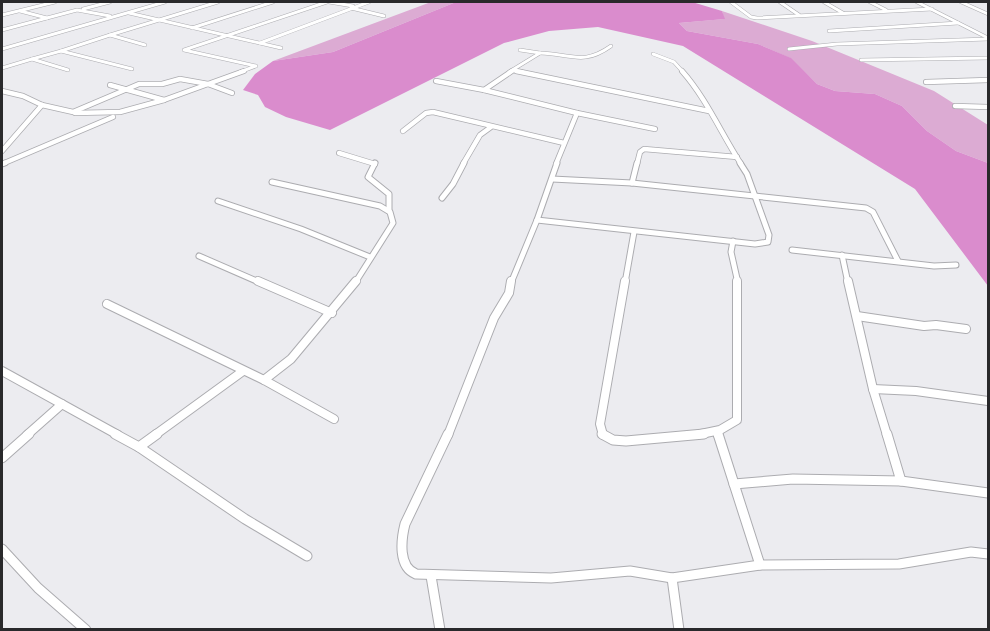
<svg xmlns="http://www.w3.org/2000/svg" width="990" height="631" font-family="'Crimson Pro',serif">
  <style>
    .green { fill: #dcabd3 }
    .forest { fill: #da8ccd }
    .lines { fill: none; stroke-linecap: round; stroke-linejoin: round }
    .street-far4-casing { stroke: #acacb0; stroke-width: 4 }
    .street-far3-casing { stroke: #acacb0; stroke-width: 6 }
    .street-far2-casing { stroke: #acacb0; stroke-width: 7 }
    .street-far1-casing { stroke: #acacb0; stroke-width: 10 }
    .street-casing { stroke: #acacb0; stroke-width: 11 }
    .street-far4 { stroke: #fff; stroke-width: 3 }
    .street-far3 { stroke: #fff; stroke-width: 4.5 }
    .street-far2 { stroke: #fff; stroke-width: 5 }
    .street-far1 { stroke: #fff; stroke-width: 8 }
    .street { stroke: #fff; stroke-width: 9 }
  </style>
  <rect width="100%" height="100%" fill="#ececf0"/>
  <g class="green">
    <polygon points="431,2 456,2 333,52 273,61"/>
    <polygon points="722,11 812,41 934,91 988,125 988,163 956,151 927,131 902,106 875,94 835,91 817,84 790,58 758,44 687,31 679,23 724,19"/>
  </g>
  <polygon class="forest" points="456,2 692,2 722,11 725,19 679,23 687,31 758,44 791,58 817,84 835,91 875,94 902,106 927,131 956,151 988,163 988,286 915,189 683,46 598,27 549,31 504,43 330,130 286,117 265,107 258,95 243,90 255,74 273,61 333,52"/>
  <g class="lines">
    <g class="street-far4-casing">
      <g id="street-far4">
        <polyline points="329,2 353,6"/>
        <polyline points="731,2 751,17 757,18 932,9"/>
        <polyline points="780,2 799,15"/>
        <polyline points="824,2 843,13"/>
        <polyline points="870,2 886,10"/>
        <polyline points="917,2 988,38"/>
        <polyline points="961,2 988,14"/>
        <polyline points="351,8 384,16"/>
        <polyline points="83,9 110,2"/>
        <polyline points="20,11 47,18"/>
        <polyline points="129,13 281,48"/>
        <polyline points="2,15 55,2"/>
        <polyline points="192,28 273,2"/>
        <polyline points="2,30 77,10 110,16"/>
        <polyline points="829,31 958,23"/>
        <polyline points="110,35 218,2"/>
        <polyline points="260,43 369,2"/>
        <polyline points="2,49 165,2"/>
        <polyline points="789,49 837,44 988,39"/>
        <polyline points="61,51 110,35 145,45"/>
        <path d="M540,53C571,54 583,66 611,46"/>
        <polyline points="653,54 674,62 683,72"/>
        <polyline points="32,59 61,51 132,69"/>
        <polyline points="861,60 988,58"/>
        <polyline points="2,68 32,59 68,70"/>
        <polyline points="513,70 523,72"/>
        <polyline points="240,72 256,66 184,50 327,2"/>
        <polyline points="509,72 540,53 520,50"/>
      </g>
    </g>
    <g class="street-far3-casing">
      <g id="street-far3">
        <polyline points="512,71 484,90 577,113 556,164"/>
        <polyline points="516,71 709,111"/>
        <path d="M682,71C706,98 721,133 741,164"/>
        <polyline points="436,81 484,90"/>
        <polyline points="926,82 988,80"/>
        <polyline points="2,91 23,96 42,105 73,112 139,84 162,84 180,79 208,84 244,71"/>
        <polyline points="164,100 208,84 232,93"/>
        <polyline points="955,106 988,107"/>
        <polyline points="75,113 120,112 164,100 110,85"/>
        <polyline points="577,113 655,129"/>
        <polyline points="403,131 426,113 433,112 564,143"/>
        <polyline points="2,151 42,105"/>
        <polyline points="339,153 375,164"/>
        <polyline points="2,164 113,117"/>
        <polyline points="463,164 480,135 491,127"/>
        <polyline points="637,164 640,152 644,149 737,157"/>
      </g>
    </g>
    <g class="street-far2-casing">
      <g id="street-far2">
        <polyline points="375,163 368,177 389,194 389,211"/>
        <polyline points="2,164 5,163"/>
        <polyline points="552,179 632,183 866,208 873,212 898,261"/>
        <polyline points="272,182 380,206 390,212 393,223 355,283"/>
        <polyline points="632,183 637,163"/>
        <polyline points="442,198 453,184 464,163"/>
        <polyline points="218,201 301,229 370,257"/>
        <polyline points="537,220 755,244 768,242 769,235 747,174 740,163"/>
        <polyline points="733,241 731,252 738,283"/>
        <polyline points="792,250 934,266 956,265"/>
        <polyline points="842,255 848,283"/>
        <polyline points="199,256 261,283"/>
        <polyline points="511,283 537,220 557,163"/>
        <polyline points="625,283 634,232"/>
      </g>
    </g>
    <g class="street-far1-casing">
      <g id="street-far1">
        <polyline points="258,281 332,313"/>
        <polyline points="848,281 873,389 887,435"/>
        <polyline points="107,304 264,380 334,419"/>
        <polyline points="857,316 924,326 936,325 966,329"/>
        <polyline points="2,371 118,435"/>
        <polyline points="264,380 291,359 356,281"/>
        <polyline points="873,389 916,391 988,401"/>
        <polyline points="717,431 718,435"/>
        <polyline points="27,435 62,404"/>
        <polyline points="155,435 243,371"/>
        <polyline points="448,435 494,318 509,293 511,281"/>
        <polyline points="603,435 600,424 625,281"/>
        <polyline points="696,435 720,430 737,420 737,281"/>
      </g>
    </g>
    <g class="street-casing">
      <g id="street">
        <polyline points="115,434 139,447 157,434"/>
        <path d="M448,434L405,524C401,540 398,567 416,574L551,578L630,571L672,578L760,565L899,564L971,552L988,554"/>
        <polyline points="602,434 613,440 626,441 704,434"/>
        <polyline points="718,434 760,565"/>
        <polyline points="139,447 245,519 307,556"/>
        <polyline points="2,458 29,434"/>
        <polyline points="901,481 988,493"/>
        <polyline points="734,484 793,479 901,481 887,434"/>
        <polyline points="2,549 38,588 86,630"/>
        <polyline points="431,576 440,630"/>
        <polyline points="672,578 679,630"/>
      </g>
    </g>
    <use href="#street-far4" class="street-far4"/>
    <use href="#street-far3" class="street-far3"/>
    <use href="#street-far2" class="street-far2"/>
    <use href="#street-far1" class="street-far1"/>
    <use href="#street" class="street"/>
  </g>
  <rect width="990" height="631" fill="none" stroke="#29292b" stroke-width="6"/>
</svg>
